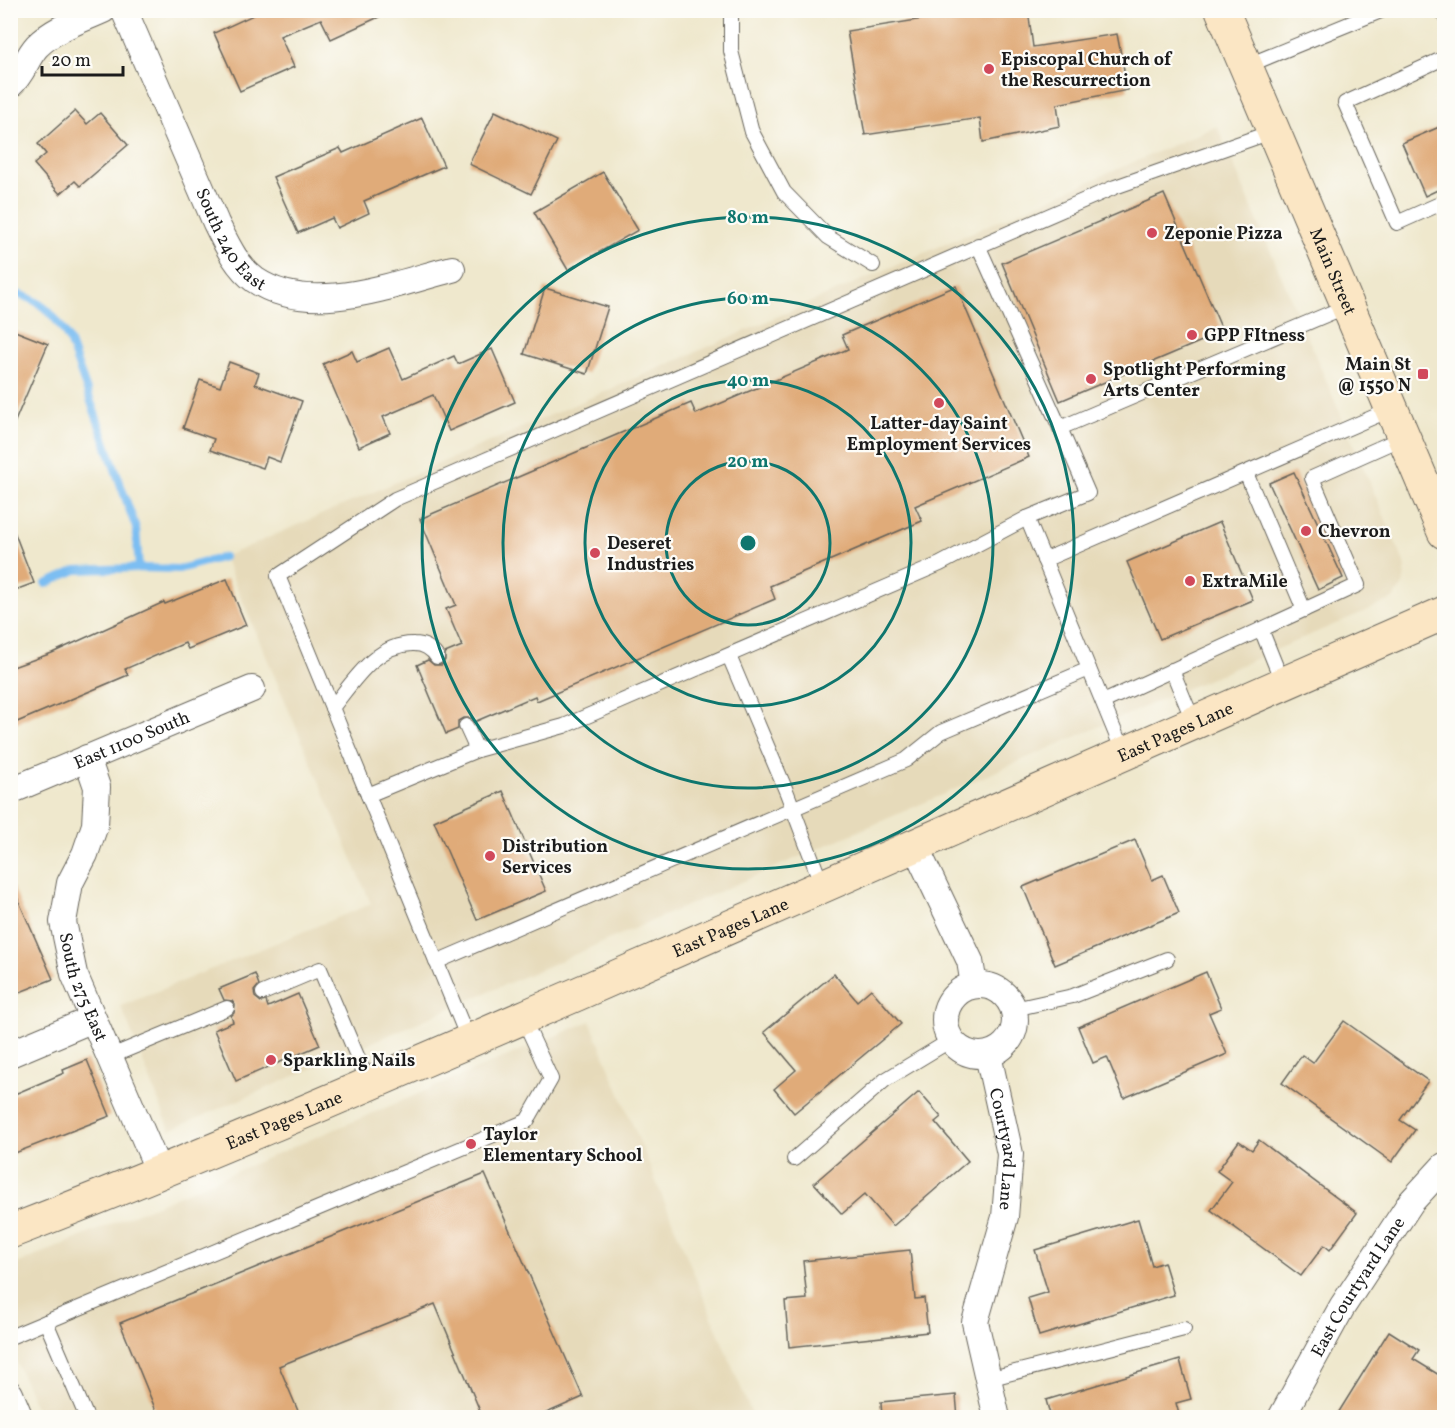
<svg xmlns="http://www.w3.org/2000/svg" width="1455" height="1428" font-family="Vollkorn,serif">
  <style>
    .built { fill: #e6daba }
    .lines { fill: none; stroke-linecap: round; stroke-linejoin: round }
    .stream { stroke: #7cbef2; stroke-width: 8 }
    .building { fill: #e0ab79 }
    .service-casing { stroke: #66635a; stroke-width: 16 }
    .minor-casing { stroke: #66635a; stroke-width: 28 }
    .secondary-casing { stroke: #66635a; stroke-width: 35 }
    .service { stroke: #fff; stroke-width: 14 }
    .minor { stroke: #fff; stroke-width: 26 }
    .secondary { stroke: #fbe6c4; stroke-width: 33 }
    .ring { fill: none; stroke: #0f766e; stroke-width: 3 }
    .poi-dot { fill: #d1495b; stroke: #fdfcf7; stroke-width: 2 }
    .labels { text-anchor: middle; stroke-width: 4.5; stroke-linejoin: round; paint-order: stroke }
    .poi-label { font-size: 18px; font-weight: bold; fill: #1c1c1c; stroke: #fdfcf7; text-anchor: start }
    .street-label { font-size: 18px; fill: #1c1c1c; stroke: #fdfcf7 }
    .centre { fill: #0f766e; stroke: #fdfcf7; stroke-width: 3 }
    .ring-label { font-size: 18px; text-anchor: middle; font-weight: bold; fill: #0f766e; stroke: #fdfcf7; stroke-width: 4.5; stroke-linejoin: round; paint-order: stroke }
  </style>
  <rect width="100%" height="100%" fill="#fdfcf7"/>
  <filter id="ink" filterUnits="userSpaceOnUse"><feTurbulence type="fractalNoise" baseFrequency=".0167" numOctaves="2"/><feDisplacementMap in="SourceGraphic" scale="12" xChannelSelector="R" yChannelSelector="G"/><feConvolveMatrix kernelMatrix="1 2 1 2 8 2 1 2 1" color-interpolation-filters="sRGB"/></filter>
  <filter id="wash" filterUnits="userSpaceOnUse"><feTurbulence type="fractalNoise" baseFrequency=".008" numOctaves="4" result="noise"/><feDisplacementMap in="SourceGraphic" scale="24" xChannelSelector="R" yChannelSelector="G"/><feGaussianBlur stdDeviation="1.35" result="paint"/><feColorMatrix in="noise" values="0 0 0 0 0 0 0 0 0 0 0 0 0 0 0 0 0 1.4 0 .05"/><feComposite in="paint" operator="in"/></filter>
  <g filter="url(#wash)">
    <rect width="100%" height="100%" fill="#efe8cd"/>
    <g class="built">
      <polygon points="1217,126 1406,567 1403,585 1393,599 170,1130 121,1006 371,904 224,557"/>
      <polygon points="590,1021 753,1417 40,1417 11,1350 10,1267"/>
    </g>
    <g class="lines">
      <g class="stream">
        <path d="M10,293C39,296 56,316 69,340L136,528L139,568"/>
        <polyline points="46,584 76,570 139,568 179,569 224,557"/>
      </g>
    </g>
    <g id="blocks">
      <g class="building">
        <polygon points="264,10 394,10 331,39 321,19 280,36 294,67 240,91 214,33"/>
        <polygon points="980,10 1028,10 1033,47 1117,34 1128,90 1057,104 1060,126 983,142 980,118 865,135 847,31"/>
        <polygon points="75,111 87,124 100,113 128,145 80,186 75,181 60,194 34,164 46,154 38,144"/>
        <polygon points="495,111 557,141 531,194 469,164"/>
        <polygon points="422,118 444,166 364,201 369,213 337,228 332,218 298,233 273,177 340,148 343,153"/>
        <polygon points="1444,125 1444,187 1425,196 1402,143"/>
        <polygon points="603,172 638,230 568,270 534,212"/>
        <polygon points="1164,194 1223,332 1060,401 1002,263"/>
        <polygon points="956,286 1029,457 915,506 922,521 770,586 775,599 537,701 535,696 474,722 471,718 463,718 458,721 458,729 446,734 417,665 428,660 434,665 442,665 445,660 445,653 462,646 446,609 456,605 420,519 691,403 696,414 848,349 842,335"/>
        <polygon points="545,288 608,307 587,374 524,354"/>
        <polygon points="10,329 48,344 10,433"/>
        <polygon points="389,348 403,379 454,356 458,364 492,349 515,402 449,431 433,395 383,417 390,433 359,447 323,364 352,351 357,362"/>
        <polygon points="229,362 259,373 255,384 302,401 280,462 267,457 263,468 210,450 214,439 183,428 200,380 220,387"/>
        <polygon points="1294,472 1343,578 1318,590 1269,483"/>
        <polygon points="1220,522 1253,600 1160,639 1127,562"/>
        <polygon points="12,526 34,583 10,592 10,527"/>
        <polygon points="227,579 246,625 188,649 185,643 125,669 128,675 10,725 10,668 52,653 164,602 165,604"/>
        <polygon points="503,791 546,891 477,920 434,821"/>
        <polygon points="1135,840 1152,880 1163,875 1179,913 1055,965 1023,887"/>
        <polygon points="10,881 53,979 10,996"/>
        <polygon points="1206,972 1221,1008 1209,1013 1227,1054 1124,1098 1107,1057 1093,1063 1078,1027"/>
        <polygon points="255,974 259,985 254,991 255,997 261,1002 266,1001 268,1007 298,994 320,1045 236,1081 214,1030 233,1022 231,1016 234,1013 235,1005 232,1001 224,1000 219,989"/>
        <polygon points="834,974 857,1001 871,989 901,1024 794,1113 774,1089 796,1070 764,1032"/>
        <polygon points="1344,1021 1428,1081 1400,1120 1415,1130 1392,1162 1282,1083 1302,1055 1313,1063"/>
        <polygon points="87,1060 110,1116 10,1155 10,1096 64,1073 63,1070"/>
        <polygon points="919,1092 941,1117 935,1122 968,1161 893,1226 865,1194 842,1214 814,1183"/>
        <polygon points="1259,1140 1357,1213 1330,1250 1324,1245 1301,1276 1211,1210 1232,1182 1217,1171 1239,1141 1252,1150"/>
        <polygon points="485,1174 583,1397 535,1418 483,1418 435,1304 279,1366 301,1418 159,1418 120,1323"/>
        <polygon points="1138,1219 1152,1266 1164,1262 1174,1295 1039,1336 1028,1298 1048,1292 1035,1250"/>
        <polygon points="910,1250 915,1299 924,1298 928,1332 789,1347 785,1301 807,1299 803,1261"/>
        <polygon points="1389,1331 1419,1350 1413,1359 1444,1378 1444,1408 1439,1418 1335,1418"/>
        <polygon points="1180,1360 1191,1399 1176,1403 1180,1418 1051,1418 1046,1400"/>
        <polygon points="956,1395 958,1418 882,1418 881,1402"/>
      </g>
    </g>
  </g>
  <g filter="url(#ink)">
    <use href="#blocks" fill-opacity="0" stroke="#66635a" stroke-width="1.5"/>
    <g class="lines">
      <g class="service-casing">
        <g id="service">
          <polyline points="731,10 731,51 752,132 784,192 828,237 873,265"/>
          <polyline points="1443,10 1444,14"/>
          <polyline points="1444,58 1345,103 1397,223 1444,202"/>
          <polyline points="1246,66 1383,10"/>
          <polyline points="978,245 1060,428"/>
          <polyline points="1246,473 1304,610"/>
          <polyline points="1027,518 1124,754"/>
          <polyline points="1044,560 1392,409"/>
          <polyline points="1261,629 1283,684"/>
          <polyline points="729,656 787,793 823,888"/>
          <polyline points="1172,670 1194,723"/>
          <polyline points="1103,702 1358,585 1312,478 1404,437"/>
          <path d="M332,708C353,682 376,643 414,644C424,644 431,648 437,657"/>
          <polyline points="466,726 477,750"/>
          <polyline points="368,795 477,750 564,726 940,564 1027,518 1088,493 1060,428 1347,306"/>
          <polyline points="436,962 906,760 941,732 1089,669"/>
          <polyline points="263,993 320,969 369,1084"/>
          <polyline points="1014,1009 1073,996 1167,959"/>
          <polyline points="469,1041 278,576 395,499 1115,187 1274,131"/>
          <polyline points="109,1057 227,1008"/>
          <polyline points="794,1159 885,1080 951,1040"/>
          <polyline points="46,1322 87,1418"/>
          <polyline points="10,1337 527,1121 551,1079 523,1018"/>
          <polyline points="988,1379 1184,1329"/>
        </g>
      </g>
      <g class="minor-casing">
        <g id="minor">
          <path id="s1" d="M124,10L216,223C226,243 236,266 255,280C311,318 393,284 452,269"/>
          <path d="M10,85C23,74 26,58 37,46C55,28 81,20 103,10"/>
          <path id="s2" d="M87,758L97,787L95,825L85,854L70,883L63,922L74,974L160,1174"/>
          <path id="s3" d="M10,791L252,689"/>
          <polyline points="915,846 970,961 974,985"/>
          <circle cx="980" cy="1020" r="35"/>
          <polyline points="10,1054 93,1019"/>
          <path id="s4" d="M988,1055L1010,1154L1005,1217L975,1322L997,1418"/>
          <polyline points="10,1394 20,1418"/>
          <path id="s5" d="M1281,1418L1342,1307L1411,1202L1444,1166"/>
        </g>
      </g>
      <g class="secondary-casing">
        <g id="secondary">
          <path id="s6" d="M1222,10L1444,532"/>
          <path id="s7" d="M10,1232C201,1158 388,1076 575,995C866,869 1155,741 1444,613"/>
        </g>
      </g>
      <use href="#service" class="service"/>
      <use href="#minor" class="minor"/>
      <use href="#secondary" class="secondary"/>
    </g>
  </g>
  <g class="ring">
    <circle cx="748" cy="543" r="82"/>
    <circle cx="748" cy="543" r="163"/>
    <circle cx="748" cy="543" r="245"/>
    <circle cx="748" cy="543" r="326"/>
  </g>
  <g class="poi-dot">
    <circle cx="989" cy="69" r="6"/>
    <circle cx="1152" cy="233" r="6"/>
    <circle cx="1192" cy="335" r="6"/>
    <rect x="1417" y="368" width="12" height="12" rx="3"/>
    <circle cx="1091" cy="379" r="6"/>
    <circle cx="939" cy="403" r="6"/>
    <circle cx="1306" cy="531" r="6"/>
    <circle cx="595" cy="553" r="6"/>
    <circle cx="1190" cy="581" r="6"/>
    <circle cx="490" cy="856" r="6"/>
    <circle cx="271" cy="1060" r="6"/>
    <circle cx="471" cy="1144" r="6"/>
  </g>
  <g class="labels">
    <g class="poi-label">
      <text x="1001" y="65">Episcopal Church of<tspan x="1001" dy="21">the Rescurrection</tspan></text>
      <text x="1164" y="239">Zeponie Pizza</text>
      <text x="1204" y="341">GPP FItness</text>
      <text x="1411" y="370" text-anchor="end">Main St<tspan x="1411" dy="21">@ 1550 N</tspan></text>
      <text x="1103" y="375">Spotlight Performing<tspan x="1103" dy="21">Arts Center</tspan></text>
      <text x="939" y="429" text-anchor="middle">Latter-day Saint<tspan x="939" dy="21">Employment Services</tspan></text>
      <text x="1318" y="537">Chevron</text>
      <text x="607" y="549">Deseret<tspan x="607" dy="21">Industries</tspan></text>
      <text x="1202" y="587">ExtraMile</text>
      <text x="502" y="852">Distribution<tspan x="502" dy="21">Services</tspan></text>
      <text x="283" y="1066">Sparkling Nails</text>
      <text x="483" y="1140">Taylor<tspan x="483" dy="21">Elementary School</tspan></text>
    </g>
    <g class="street-label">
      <text dy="6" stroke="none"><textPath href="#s1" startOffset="254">South 240 East</textPath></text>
      <text dy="6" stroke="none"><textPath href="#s6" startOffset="284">Main Street</textPath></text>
      <text dy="6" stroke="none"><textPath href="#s7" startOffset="1268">East Pages Lane</textPath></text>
      <text dy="6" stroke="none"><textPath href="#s3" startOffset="132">East 1100 South</textPath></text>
      <text dy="6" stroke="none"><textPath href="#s7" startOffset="782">East Pages Lane</textPath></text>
      <text dy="6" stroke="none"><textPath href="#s2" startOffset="240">South 275 East</textPath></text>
      <text dy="6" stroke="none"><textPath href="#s7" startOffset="296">East Pages Lane</textPath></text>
      <text dy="6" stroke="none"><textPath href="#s4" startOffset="96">Courtyard Lane</textPath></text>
      <text dy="6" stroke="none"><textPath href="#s5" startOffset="152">East Courtyard Lane</textPath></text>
    </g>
  </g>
  <circle cx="748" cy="543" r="9" class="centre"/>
  <g class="ring-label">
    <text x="748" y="223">80 m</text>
    <text x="748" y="304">60 m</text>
    <text x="748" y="386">40 m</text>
    <text x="748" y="467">20 m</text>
  </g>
  <rect width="1455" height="1428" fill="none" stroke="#fdfcf7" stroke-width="36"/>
  <path d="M42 66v9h81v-9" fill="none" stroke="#1c1c1c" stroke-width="3"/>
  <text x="51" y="66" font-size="18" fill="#1c1c1c" stroke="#fdfcf7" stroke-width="4.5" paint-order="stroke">20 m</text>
</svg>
